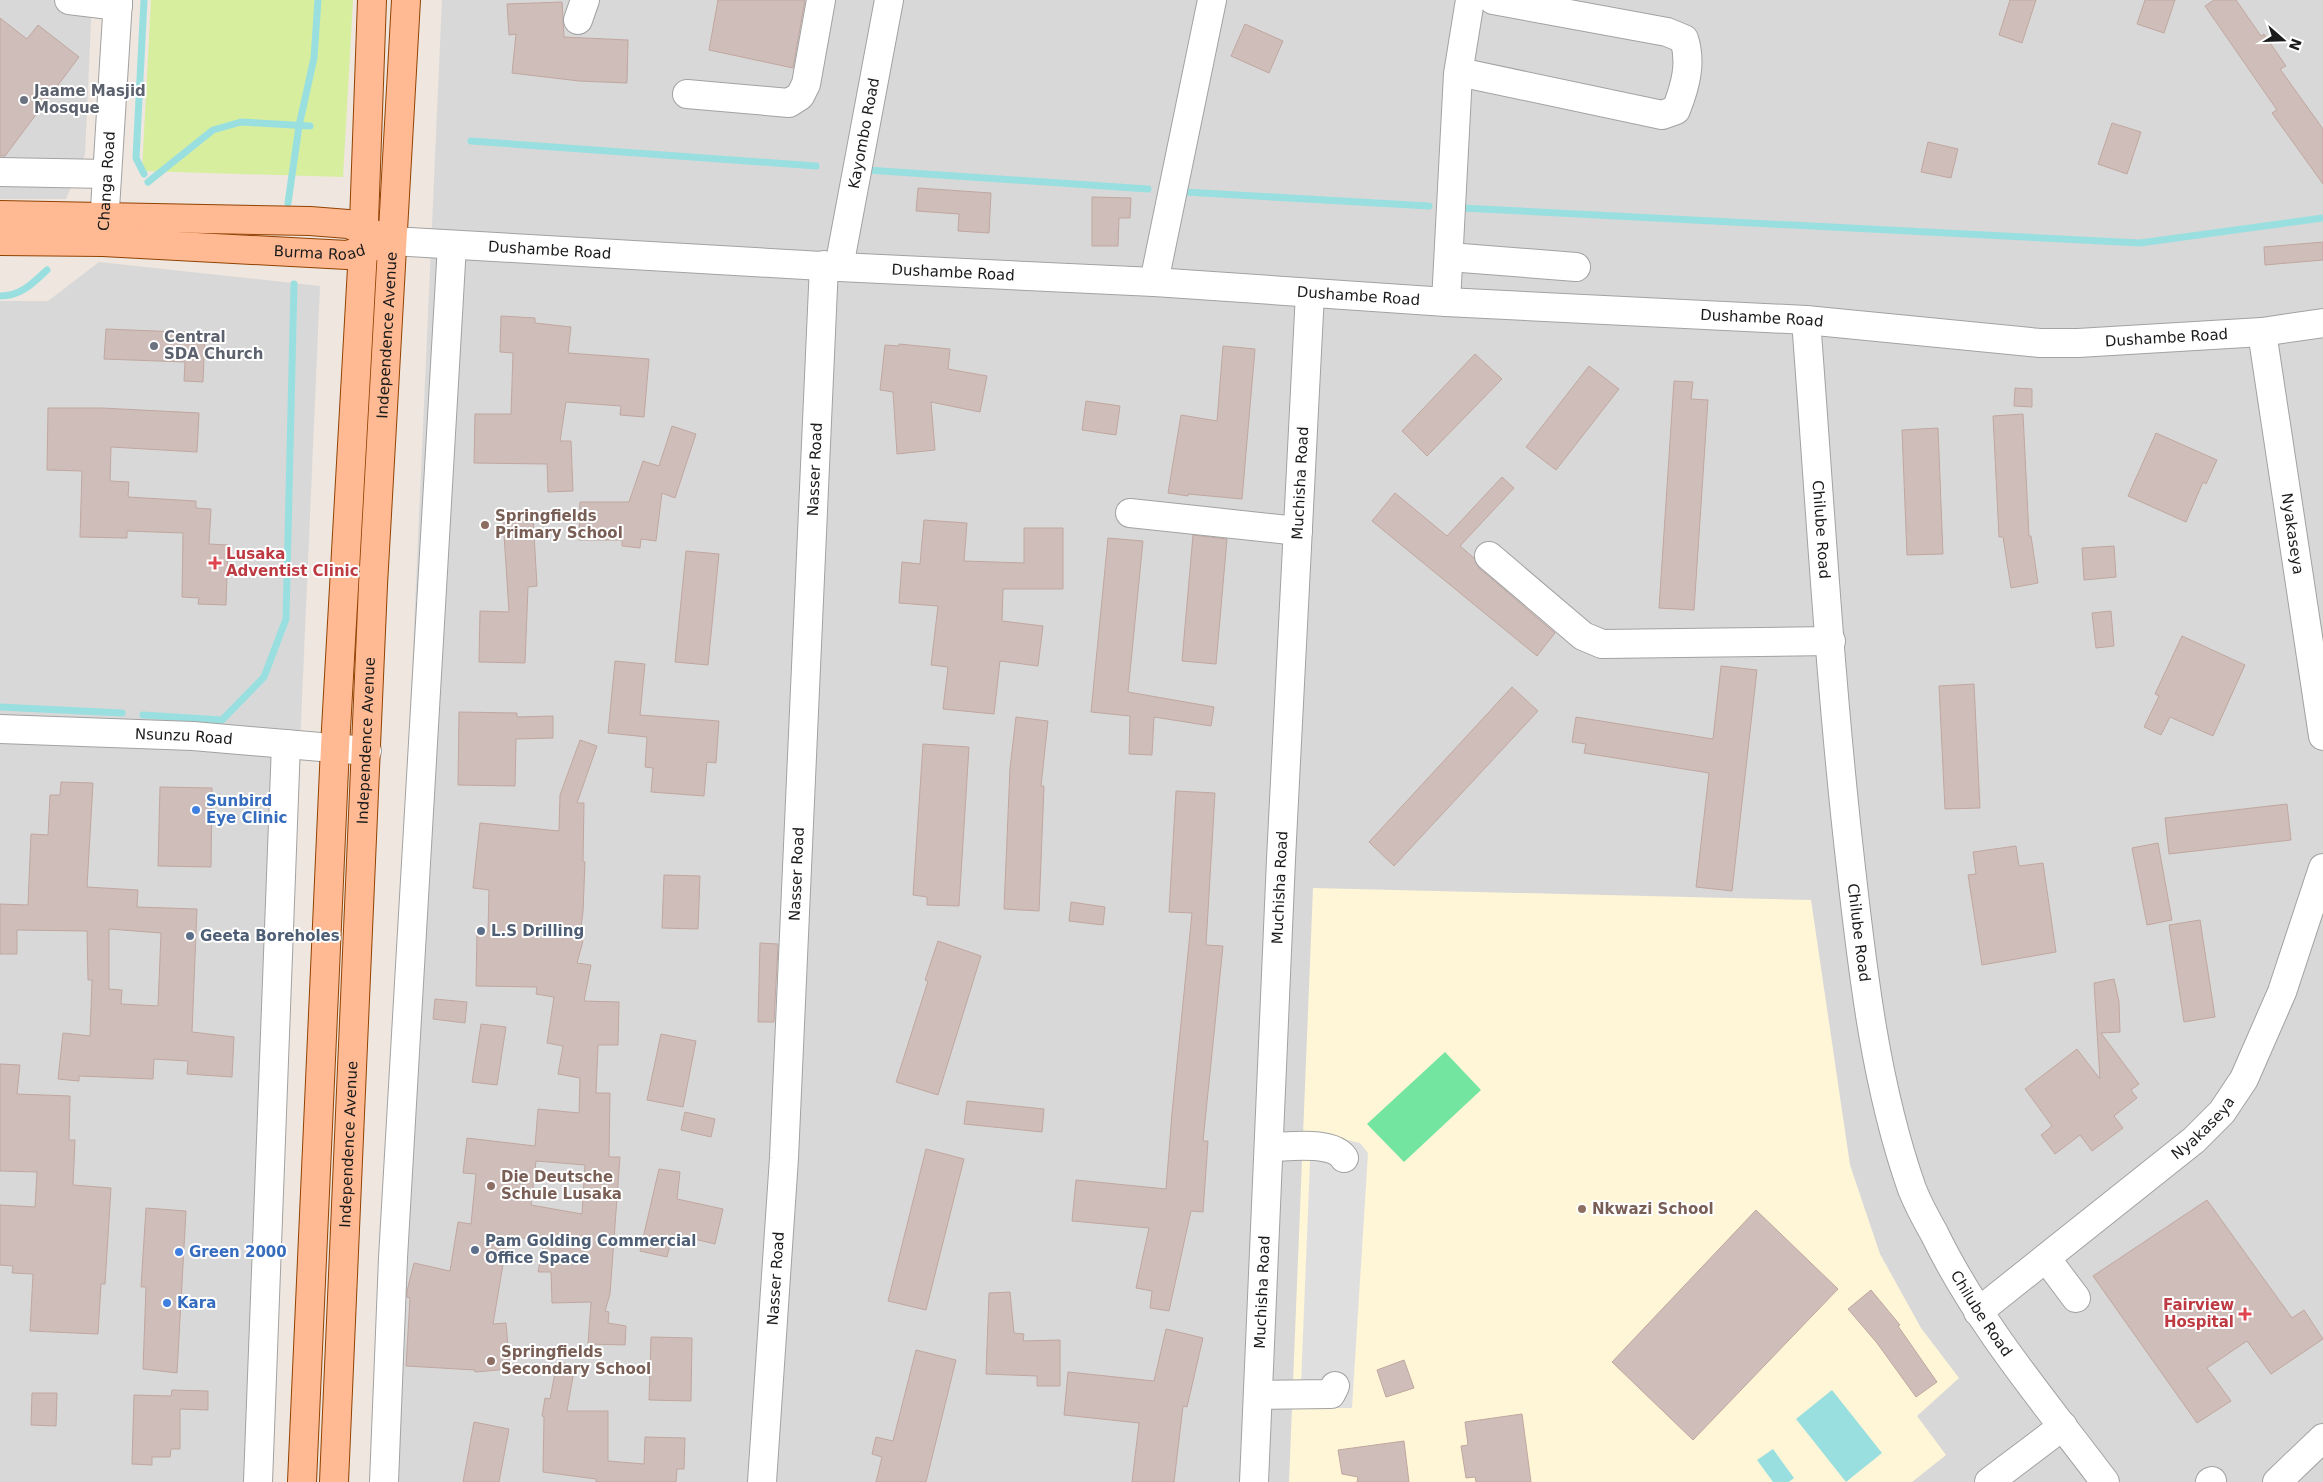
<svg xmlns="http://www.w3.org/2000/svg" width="2323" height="1482" font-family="'DejaVu Sans',sans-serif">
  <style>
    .residential { fill: #d9d8d8 }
    .education { fill: #fff6d7 }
    .grass { fill: #d7ee9f }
    .pitch { fill: #74e5a1 }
    .parking { fill: #dfdfdf }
    .water { fill: #9adfe0 }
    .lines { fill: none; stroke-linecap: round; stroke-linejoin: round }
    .stream { stroke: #9adfe0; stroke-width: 7 }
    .building { fill: #cebdb8; stroke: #c0a7a0; fill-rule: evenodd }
    .minor-casing { stroke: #a2a2a2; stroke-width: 30 }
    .major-casing { stroke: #924200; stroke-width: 30 }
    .minor { stroke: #fff; stroke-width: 28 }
    .major { stroke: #ffb993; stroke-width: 28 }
    .worship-dot { fill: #6b7280; stroke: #fff; stroke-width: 2 }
    .education-dot { fill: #8d6e63; stroke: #fff; stroke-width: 2 }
    .health-dot { fill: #e0444e; stroke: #fff; stroke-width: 2 }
    .shop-dot { fill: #3f7fe0; stroke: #fff; stroke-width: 2 }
    .service-dot { fill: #5c6f8a; stroke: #fff; stroke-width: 2 }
    .labels { text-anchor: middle; stroke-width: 4; stroke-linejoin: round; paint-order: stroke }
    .worship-label { font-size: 15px; font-weight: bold; fill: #5b616d; stroke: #fff; text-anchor: start }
    .street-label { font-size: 15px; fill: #1b1b1b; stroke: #fff }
    .education-label { font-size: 15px; font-weight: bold; fill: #785e54; stroke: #fff; text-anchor: start }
    .health-label { font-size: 15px; font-weight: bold; fill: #be3a42; stroke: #fff; text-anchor: start }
    .shop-label { font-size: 15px; font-weight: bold; fill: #366cbe; stroke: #fff; text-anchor: start }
    .service-label { font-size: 15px; font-weight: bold; fill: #4e5e75; stroke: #fff; text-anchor: start }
  </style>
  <rect width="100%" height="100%" fill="#eee6df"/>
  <g class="residential">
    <polygon points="0,0 92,0 85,154 66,199 0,199"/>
    <polygon points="442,0 2323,0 2323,1482 376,1482"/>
    <polygon points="99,262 320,286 268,1482 0,1482 0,301 48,301"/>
  </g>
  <polygon class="education" points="1313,888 1811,900 1850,1165 1880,1254 1921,1328 1959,1378 1917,1416 1946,1455 1912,1482 1289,1482"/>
  <polygon class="grass" points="151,0 353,0 343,177 142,171"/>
  <polygon class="pitch" points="1445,1052 1481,1090 1404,1162 1367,1124"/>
  <polygon class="parking" points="1332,1136 1360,1143 1368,1153 1352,1408 1300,1408 1311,1137"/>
  <g class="water">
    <polygon points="1832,1390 1882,1453 1846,1482 1796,1419"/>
    <polygon points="1773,1449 1794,1478 1789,1482 1773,1482 1757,1460"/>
  </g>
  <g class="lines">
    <g class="stream">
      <polyline points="471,141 816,166"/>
      <polyline points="867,170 1148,189"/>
      <polyline points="144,174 136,158 144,0"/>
      <polyline points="148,182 213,130 241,122 310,126"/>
      <polyline points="1185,192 1429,206"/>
      <polyline points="288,203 299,126 314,58 318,0"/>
      <polyline points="1462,208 2140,243 2323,218"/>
      <path d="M0,296C21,296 32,284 47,270"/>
      <polyline points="0,707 122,713"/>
      <polyline points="143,715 222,720 264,677 286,619 294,284"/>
    </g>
  </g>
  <g class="building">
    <polygon points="718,0 805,0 793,68 709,50"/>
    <polygon points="2010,0 2036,0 2022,43 1999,35"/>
    <polygon points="2145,0 2175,0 2164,33 2137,24"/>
    <polygon points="2214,0 2236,0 2261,36 2264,34 2286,66 2280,69 2323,129 2323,184 2272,113 2277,110 2205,6"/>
    <polygon points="562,2 564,37 628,40 627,83 579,81 512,73 516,34 509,35 507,4"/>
    <polygon points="0,18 27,39 38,25 79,57 5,156 0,156"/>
    <polygon points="1245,24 1283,41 1269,73 1231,56"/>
    <polygon points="2112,123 2141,132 2127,174 2098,164"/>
    <polygon points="1928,142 1958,149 1951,178 1921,172"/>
    <polygon points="918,188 991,193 989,233 958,231 959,214 916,211"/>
    <polygon points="1092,197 1131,198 1130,218 1119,218 1118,246 1092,246"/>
    <polygon points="2323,242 2323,260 2265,265 2264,247"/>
    <polygon points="501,316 535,318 535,323 571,327 568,353 649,359 644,417 620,415 621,406 566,402 560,441 571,441 573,491 548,492 547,464 474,463 475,414 511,414 513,353 500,352"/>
    <polygon points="106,329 205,333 203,382 184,381 185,362 104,359"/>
    <polygon points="899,344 950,349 948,369 987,376 980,412 931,402 935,450 897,454 893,392 880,390 885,345 899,346"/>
    <polygon points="1223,346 1255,349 1242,499 1188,494 1188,496 1168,493 1181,415 1217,421"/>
    <polygon points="1475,354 1502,379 1427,456 1402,431"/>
    <polygon points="1589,366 1619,389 1556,470 1526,447"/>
    <polygon points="1674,381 1693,382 1691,399 1708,400 1694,610 1659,608"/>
    <polygon points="2015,388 2032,389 2032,407 2014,406"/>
    <polygon points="1086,401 1120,406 1116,435 1082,430"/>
    <polygon points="48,408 102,408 199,413 197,452 111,447 110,481 129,482 128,497 196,501 196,508 211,509 209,544 228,545 226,605 198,604 199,598 182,597 183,533 127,531 127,538 80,537 82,471 47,470"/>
    <polygon points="2023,414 2029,536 2031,536 2038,583 2011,588 2003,537 1999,537 1993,416"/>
    <polygon points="672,426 696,434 675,498 662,493 656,541 641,539 640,548 622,546 622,540 579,540 580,502 629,502 643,461 659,466"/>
    <polygon points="1938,428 1943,554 1907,555 1902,430"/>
    <polygon points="2156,433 2217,460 2206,484 2203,482 2186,522 2128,496"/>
    <polygon points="1502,477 1514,488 1460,546 1474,558 1479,568 1555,633 1537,656 1372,521 1395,493 1447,536"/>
    <polygon points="533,517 537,586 528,587 525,663 479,662 480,611 509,612 503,519"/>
    <polygon points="924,520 967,523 964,561 1024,563 1024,528 1063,528 1063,589 1003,589 1002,621 1043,626 1038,666 1000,661 994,714 943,709 948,667 931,665 938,606 899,603 902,562 920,564"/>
    <polygon points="1193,535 1227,539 1216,664 1182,661"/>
    <polygon points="1108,538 1143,541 1128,692 1214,707 1211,726 1154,717 1152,755 1129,754 1130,716 1091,712"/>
    <polygon points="2114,546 2116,577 2084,580 2082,548"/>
    <polygon points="686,551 719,554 708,665 675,662"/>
    <polygon points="2111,611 2114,646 2096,648 2092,613"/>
    <polygon points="2182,636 2245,665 2213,736 2170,717 2161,735 2144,727 2159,696 2155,694"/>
    <polygon points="615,661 645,664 640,715 719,721 716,763 707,762 704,796 651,792 653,768 645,767 647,737 608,733"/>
    <polygon points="1721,666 1757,670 1732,891 1696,887 1709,773 1584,753 1586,744 1572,742 1576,717 1713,739"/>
    <polygon points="1974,684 1980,808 1945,809 1939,686"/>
    <polygon points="1512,687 1538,711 1394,866 1369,842"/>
    <polygon points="459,712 517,713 517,717 553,716 553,738 516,739 515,786 458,785"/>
    <polygon points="1016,717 1048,721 1041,786 1044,786 1039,911 1004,909 1010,768"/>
    <path d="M580,740L597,746L577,803H584L583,861L585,862L583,912L579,940L583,941L577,963L591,965L584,1001L619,1002L618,1045H598L596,1093H610L609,1157H620L610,1294L605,1311L609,1312L608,1323L626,1326L625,1345L588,1344L591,1302L552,1303L551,1272H538L544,1242L508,1235L493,1324L506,1323L510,1369L475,1372V1370L406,1366L410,1298L407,1297V1291L414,1263L450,1271L458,1222L471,1224L476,1174L463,1173L467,1138L535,1146L538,1109L579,1113L580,1078L558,1074L563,1046L547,1043L554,997L536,994L537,987L476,986L477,931L488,932L489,890L473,888L480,823L559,831L560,795ZM536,1161L585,1165L582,1214L531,1205Z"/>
    <polygon points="923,744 969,747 959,906 927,905 927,897 913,895"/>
    <path d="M61,782L93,783L87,887L138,890L137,907L197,909L192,1032L234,1037L232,1077L187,1074L188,1061L154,1059L153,1079L79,1076V1081L58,1079L63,1033L90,1036L92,980H88L87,931L17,930V954H0V904L28,905L31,834L48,835L50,795H60ZM109,929L161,933L158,1006L121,1004L122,990L109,989Z"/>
    <polygon points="160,787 212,788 211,867 158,866"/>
    <polygon points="1176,791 1215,793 1206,945 1223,946 1203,1141 1208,1141 1203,1212 1191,1211 1169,1311 1150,1308 1152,1291 1136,1288 1149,1228 1072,1221 1076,1180 1166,1189 1172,1113 1192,913 1169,912"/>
    <polygon points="2287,804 2291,840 2169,854 2165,818"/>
    <polygon points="2158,843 2172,920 2147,925 2132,848"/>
    <polygon points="2016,846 2019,866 2043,863 2056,952 1982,965 1968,875 1976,874 1973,852"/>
    <polygon points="664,875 700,876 698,929 662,928"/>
    <polygon points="1071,902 1105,907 1103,925 1069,921"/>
    <polygon points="2200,920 2215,1017 2184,1022 2169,925"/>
    <polygon points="938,941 981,956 938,1095 896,1082 928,981 925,980"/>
    <polygon points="760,943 778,944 774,1022 758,1022"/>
    <polygon points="2114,979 2119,1002 2120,1032 2101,1033 2139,1084 2131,1090 2137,1098 2114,1116 2123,1128 2092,1151 2080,1135 2055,1154 2041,1135 2052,1126 2025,1089 2077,1049 2100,1079 2094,983"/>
    <polygon points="435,999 467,1002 465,1023 433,1019"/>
    <polygon points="481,1024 506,1027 497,1085 472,1082"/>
    <polygon points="661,1034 696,1041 683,1107 647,1100"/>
    <polygon points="0,1064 20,1065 17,1094 70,1096 69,1140 75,1140 73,1185 111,1188 105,1284 101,1284 98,1334 30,1331 33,1274 12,1273 13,1266 0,1265 0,1205 35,1207 37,1172 0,1171"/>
    <polygon points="967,1101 1044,1109 1042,1132 964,1124"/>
    <polygon points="685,1112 715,1119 711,1137 681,1130"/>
    <polygon points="926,1149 964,1159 926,1310 888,1301"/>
    <polygon points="659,1169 680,1172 677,1199 723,1209 715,1244 673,1234 667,1257 640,1251"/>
    <polygon points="2207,1200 2292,1318 2304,1310 2323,1339 2271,1374 2247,1341 2207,1368 2231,1401 2197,1423 2093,1276"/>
    <polygon points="146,1208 186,1211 177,1373 143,1369 146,1287 141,1287"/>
    <polygon points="1756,1210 1838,1289 1693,1440 1612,1362"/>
    <polygon points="1871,1290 1900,1325 1898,1326 1937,1382 1916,1397 1877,1343 1848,1309"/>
    <polygon points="1010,1292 1014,1333 1024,1334 1023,1341 1060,1340 1060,1386 1037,1386 1037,1376 986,1374 989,1293"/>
    <polygon points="1166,1329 1203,1338 1187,1407 1183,1406 1174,1482 1132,1482 1139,1423 1064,1415 1068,1372 1154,1381"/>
    <polygon points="651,1337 692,1338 691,1401 649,1400"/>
    <polygon points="916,1350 956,1360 926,1482 876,1482 882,1457 872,1454 876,1437 893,1441"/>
    <polygon points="1404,1360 1414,1388 1386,1397 1377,1370"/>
    <polygon points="557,1362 575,1365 567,1411 608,1411 608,1461 644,1464 645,1437 685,1438 684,1469 677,1469 676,1482 596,1482 596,1479 543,1472 544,1417 542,1416 545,1398 550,1399"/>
    <polygon points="172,1390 208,1391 208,1410 180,1409 180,1449 171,1449 170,1457 152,1457 152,1465 132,1464 134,1395 171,1396"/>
    <polygon points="32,1393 57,1393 56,1426 31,1425"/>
    <polygon points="1522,1414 1531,1482 1476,1482 1475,1477 1466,1478 1461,1446 1468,1445 1465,1422"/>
    <polygon points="474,1422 509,1429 499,1482 463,1482"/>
    <polygon points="1404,1441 1409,1482 1357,1482 1358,1477 1342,1474 1338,1450"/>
  </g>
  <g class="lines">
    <g class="minor-casing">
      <g id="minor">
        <polyline points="69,0 118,6"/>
        <polyline points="578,20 585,0"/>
        <path d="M1459,72L1662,115L1676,110C1685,87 1692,63 1684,39L1667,32L1493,0"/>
        <polyline points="687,94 789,103 800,96 806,84 821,0"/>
        <polyline points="0,172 107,174"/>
        <path id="s1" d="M103,241L118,0"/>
        <path id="s2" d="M392,241L839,267L1154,282L1446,302L1806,320L2040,343H2078L2262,332L2323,323"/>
        <polyline points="1449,257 1576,267"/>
        <path id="s3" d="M839,267L889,0"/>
        <polyline points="1154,282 1212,0"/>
        <polyline points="1446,302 1458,74 1470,0"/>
        <path id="s4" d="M1806,320C1820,503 1830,686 1851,868C1863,975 1876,1087 1912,1189C1918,1204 1926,1219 1934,1233C1978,1324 2045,1402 2105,1482"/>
        <path id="s5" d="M2262,332L2323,736"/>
        <polyline points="1130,513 1298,531"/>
        <polyline points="1489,556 1583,636 1602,644 1831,641"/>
        <path id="s6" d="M0,729L193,736L367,751"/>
        <path d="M1269,1147C1289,1147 1332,1140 1344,1158"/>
        <polyline points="2046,1258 2076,1298"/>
        <path id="s7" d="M1978,1312L2194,1140L2222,1112L2244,1079L2282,992L2323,868"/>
        <polyline points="1258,1395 1331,1394 1335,1386"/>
        <polyline points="258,1482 286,744"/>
        <polyline points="384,1482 393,1258 452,245"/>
        <path id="s8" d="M762,1482L784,1158L824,265"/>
        <path id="s9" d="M1254,1482L1281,859L1310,293"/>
        <polyline points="1989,1482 2063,1426"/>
        <polyline points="2210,1482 2212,1481"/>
        <polyline points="2277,1482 2323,1438"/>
      </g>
    </g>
    <g class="major-casing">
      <g id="major">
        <polyline points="0,215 310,221 348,224 379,236"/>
        <path id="s10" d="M0,241L103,242L347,255L379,245"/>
        <polyline points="302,1482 335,747 363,250 372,0"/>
        <path id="s11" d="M334,1482L373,585L406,0"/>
      </g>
    </g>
    <use href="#minor" class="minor"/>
    <use href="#major" class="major"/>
  </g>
  <g class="worship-dot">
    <circle cx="24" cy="100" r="5"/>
    <circle cx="154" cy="346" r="5"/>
  </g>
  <g class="education-dot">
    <circle cx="485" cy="525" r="5"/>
    <circle cx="491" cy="1186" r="5"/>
    <circle cx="1582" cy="1209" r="5"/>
    <circle cx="491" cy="1361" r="5"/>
  </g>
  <g class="health-dot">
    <path d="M212.5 555.5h5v5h5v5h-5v5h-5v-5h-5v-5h5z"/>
    <path d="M2242.5 1306.5h5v5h5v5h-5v5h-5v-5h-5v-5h5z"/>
  </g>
  <g class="shop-dot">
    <circle cx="196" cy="810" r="5"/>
    <circle cx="179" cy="1252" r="5"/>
    <circle cx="167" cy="1303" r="5"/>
  </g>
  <g class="service-dot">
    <circle cx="481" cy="931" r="5"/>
    <circle cx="190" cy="936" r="5"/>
    <circle cx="475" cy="1250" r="5"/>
  </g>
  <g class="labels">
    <g class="worship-label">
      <text x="34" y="96">Jaame Masjid<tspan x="34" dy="17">Mosque</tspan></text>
      <text x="164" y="342">Central<tspan x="164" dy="17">SDA Church</tspan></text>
    </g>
    <g class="street-label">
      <text dy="5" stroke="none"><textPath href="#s3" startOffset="136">Kayombo Road</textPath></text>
      <text dy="5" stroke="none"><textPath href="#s1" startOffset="60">Changa Road</textPath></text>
      <text dy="5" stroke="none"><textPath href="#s10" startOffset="320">Burma Road</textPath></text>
      <text dy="5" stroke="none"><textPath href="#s2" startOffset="158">Dushambe Road</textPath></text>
      <text dy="5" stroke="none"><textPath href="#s2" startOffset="562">Dushambe Road</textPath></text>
      <text dy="5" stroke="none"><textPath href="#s2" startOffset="968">Dushambe Road</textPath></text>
      <text dy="5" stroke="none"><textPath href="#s2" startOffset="1372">Dushambe Road</textPath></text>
      <text dy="5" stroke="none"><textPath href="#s11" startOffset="1148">Independence Avenue</textPath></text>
      <text dy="5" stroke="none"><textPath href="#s2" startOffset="1778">Dushambe Road</textPath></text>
      <text dy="5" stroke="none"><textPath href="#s8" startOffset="1014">Nasser Road</textPath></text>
      <text dy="5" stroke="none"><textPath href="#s9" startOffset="1000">Muchisha Road</textPath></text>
      <text dy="5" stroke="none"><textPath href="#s4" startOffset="210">Chilube Road</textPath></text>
      <text dy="5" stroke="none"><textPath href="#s5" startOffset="204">Nyakaseya</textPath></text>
      <text dy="5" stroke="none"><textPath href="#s6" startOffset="184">Nsunzu Road</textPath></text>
      <text dy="5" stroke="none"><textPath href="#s11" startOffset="742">Independence Avenue</textPath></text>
      <text dy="5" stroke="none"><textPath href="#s8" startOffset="609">Nasser Road</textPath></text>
      <text dy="5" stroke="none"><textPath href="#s9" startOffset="595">Muchisha Road</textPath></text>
      <text dy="5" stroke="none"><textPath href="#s4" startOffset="615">Chilube Road</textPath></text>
      <text dy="5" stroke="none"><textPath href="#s7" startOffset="291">Nyakaseya</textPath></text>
      <text dy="5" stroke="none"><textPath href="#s11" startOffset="338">Independence Avenue</textPath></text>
      <text dy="5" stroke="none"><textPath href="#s8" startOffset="204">Nasser Road</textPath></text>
      <text dy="5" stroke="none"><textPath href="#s9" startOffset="190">Muchisha Road</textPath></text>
      <text dy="5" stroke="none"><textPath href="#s4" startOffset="1020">Chilube Road</textPath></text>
    </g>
    <g class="education-label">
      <text x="495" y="521">Springfields<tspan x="495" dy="17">Primary School</tspan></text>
      <text x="501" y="1182">Die Deutsche<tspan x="501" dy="17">Schule Lusaka</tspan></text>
      <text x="1592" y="1214">Nkwazi School</text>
      <text x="501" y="1357">Springfields<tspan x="501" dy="17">Secondary School</tspan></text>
    </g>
    <g class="health-label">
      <text x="226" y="559">Lusaka<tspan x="226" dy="17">Adventist Clinic</tspan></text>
      <text x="2234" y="1310" text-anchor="end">Fairview<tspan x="2234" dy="17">Hospital</tspan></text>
    </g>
    <g class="shop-label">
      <text x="206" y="806">Sunbird<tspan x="206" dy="17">Eye Clinic</tspan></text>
      <text x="189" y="1257">Green 2000</text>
      <text x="177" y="1308">Kara</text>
    </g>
    <g class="service-label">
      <text x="491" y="936">L.S Drilling</text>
      <text x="200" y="941">Geeta Boreholes</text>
      <text x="485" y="1246">Pam Golding Commercial<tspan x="485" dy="17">Office Space</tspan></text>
    </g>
  </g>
  <g transform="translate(2283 40) rotate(110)" stroke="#ffffff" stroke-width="4" paint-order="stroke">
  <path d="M0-4L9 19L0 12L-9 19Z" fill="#1b1b1b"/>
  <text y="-8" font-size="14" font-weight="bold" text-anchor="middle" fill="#1b1b1b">N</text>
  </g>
</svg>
